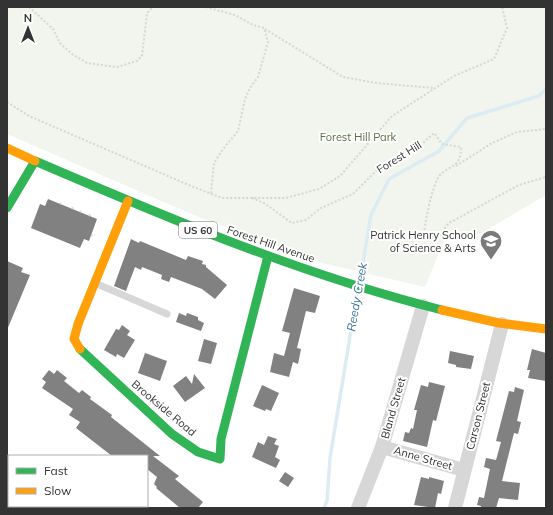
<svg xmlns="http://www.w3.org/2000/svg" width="553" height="515" font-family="Mulish,sans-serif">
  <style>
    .green { fill: #f1f5ed }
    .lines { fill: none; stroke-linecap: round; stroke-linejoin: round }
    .stream { stroke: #ddebf3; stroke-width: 3.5 }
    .building { fill: #818181 }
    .path { stroke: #d6d6d6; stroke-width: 2; stroke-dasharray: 2 2; stroke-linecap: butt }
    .lane { stroke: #d7d7d7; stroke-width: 7 }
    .street { stroke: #d7d7d7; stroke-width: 14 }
    .fast { stroke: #30b455; stroke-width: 9 }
    .slow { stroke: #ff9f0a; stroke-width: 9 }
    .labels { text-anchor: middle; stroke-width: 4; stroke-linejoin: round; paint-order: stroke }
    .shield { fill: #fff; stroke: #707070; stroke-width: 1 }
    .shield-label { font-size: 10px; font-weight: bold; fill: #333 }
    .park-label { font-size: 11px; fill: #56703f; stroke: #fff }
    .street-label { font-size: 11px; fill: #333; stroke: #fff }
    .poi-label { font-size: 11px; fill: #333; stroke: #fff; text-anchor: end }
    .water-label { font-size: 12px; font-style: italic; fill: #3f7597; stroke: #fff }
  </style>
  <rect width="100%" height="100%" fill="#fff"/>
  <polygon class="green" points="7,7 546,7 546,195 480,234 447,233 425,287 322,263 189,213 7,134"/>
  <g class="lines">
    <g class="stream">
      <polyline points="360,280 371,215 389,179 439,151 467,118 539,96 546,89"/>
      <polyline points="324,508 327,501 330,458 357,294"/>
    </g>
  </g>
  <g class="building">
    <polygon points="48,199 97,219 89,241 84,239 80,248 31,228 40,204 45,206"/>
    <polygon points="131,239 139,243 140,241 186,260 188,256 203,261 202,264 206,265 206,267 227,285 215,299 202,289 171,277 169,282 161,279 162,275 142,267 141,270 135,267 126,291 114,286"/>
    <polygon points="7,261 23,268 21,272 30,275 7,330"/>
    <polygon points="294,288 320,296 315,313 306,311 297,348 301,349 298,364 293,362 289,377 270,372 274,353 284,356 290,333 282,331"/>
    <polygon points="179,313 186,316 187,313 198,317 198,320 204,323 201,331 176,322"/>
    <polygon points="122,325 130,331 127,335 135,340 124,358 117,354 116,357 104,350 116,329 119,330"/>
    <polygon points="204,339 217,343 211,364 198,361"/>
    <polygon points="532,349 546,353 546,381 528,378 530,370 527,370"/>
    <polygon points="450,351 474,356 471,369 456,367 456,365 448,363"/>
    <polygon points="145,353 167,361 160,381 138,373"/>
    <polygon points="49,370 54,374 57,370 67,378 64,381 79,393 82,390 91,397 90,399 112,415 111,417 160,456 153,456 179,476 175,479 203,502 198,508 180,508 156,488 157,487 154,484 157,477 147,469 147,456 112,456 76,428 80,422 69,415 73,409 42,388 46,382 42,379"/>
    <polygon points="194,374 205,388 185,402 173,386 186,376 192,384"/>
    <polygon points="429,382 445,386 436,421 433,420 427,447 403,441 405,432 409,433 411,428 413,429 417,410 414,410 421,385 428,387"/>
    <polygon points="262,385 279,393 271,411 266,409 265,411 253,406"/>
    <polygon points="515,387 524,390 517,421 521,422 518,434 514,433 502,481 520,483 518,500 499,498 496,508 481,508 481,506 477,505 479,497 484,498 490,469 484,467 486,458 496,460 501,442 496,441 509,391 514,392"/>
    <polygon points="268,436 277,439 274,444 279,446 275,457 280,460 276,468 252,457 258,442 264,445"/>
    <polygon points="285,472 294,478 288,487 279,481"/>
    <polygon points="421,477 429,479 429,477 444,481 441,494 438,493 435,508 414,505"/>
  </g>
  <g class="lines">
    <g class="path">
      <polyline points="29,7 53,29 60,43 72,54 87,63 117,67 137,61 142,56 147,13 153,7"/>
      <polyline points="206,7 235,15 253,25 264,28 268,42 258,77 250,88 245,99 238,131 223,149 214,163 211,194"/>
      <polyline points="265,29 343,77 376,83 434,88"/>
      <polyline points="7,102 29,116 191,186 222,198 286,198 319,189 340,176 392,116 454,76 494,59 507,28 502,7"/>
      <polyline points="456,166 492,143 517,132 546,129"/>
      <path d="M252,198L264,203L292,223L306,220L321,208L353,194L378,169L402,155L411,147L423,143L434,133L442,144L461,147C461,168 451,164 440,175C433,182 423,228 424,239L436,238L449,223L519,185L546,177"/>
      <polyline points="60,204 61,203"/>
      <polyline points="72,209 73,207"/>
      <polyline points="80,212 81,211"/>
      <polyline points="89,216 90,214"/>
      <polyline points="91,235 93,236"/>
    </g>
    <polyline class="lane" points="95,283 167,314"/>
    <g class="street">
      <polyline points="382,447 464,470"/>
      <polyline points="358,508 382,447 423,306"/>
      <polyline points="455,508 502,324"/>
    </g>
    <g class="fast">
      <path d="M7,208L35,161C168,218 302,275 442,310"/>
      <polyline points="80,349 172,434 198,452 220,459 221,439 268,256"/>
    </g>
    <g class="slow">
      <polyline points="7,148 35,161"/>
      <polyline points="442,310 499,323 546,329"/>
      <polyline points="80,349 74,339 78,324 128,201"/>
    </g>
  </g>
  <defs>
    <g id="school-pin" transform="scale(1.15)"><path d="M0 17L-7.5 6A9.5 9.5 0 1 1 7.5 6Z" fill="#7a7a7a" stroke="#fff"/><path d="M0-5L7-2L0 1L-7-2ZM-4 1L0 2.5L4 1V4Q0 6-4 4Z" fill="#fff"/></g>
  </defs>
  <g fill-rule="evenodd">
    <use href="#school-pin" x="491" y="241"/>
  </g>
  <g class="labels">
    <rect class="shield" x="179" y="222" width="38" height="16" rx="3"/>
    <g class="shield-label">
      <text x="198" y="234">US 60</text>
    </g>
    <g class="park-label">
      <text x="358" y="141">Forest Hill Park</text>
    </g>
    <g class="street-label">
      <text transform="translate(399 157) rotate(-32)" y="4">Forest Hill</text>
      <text transform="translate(271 244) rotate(19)" y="4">Forest Hill Avenue</text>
      <text transform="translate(164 408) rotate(40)" y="4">Brookside Road</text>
      <text transform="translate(393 408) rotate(-74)" y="4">Bland Street</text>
      <text transform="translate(478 416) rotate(-76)" y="4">Carson Street</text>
      <text transform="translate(423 458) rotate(16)" y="4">Anne Street</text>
    </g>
    <g class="poi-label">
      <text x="476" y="239">Patrick Henry School<tspan x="476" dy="13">of Science &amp; Arts</tspan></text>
    </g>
    <g class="water-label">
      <text transform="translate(357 297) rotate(-80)" y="4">Reedy Creek</text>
    </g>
  </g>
  <rect width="553" height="515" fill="none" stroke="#333333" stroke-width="16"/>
  <rect x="8" y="455" width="140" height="52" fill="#ffffff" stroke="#adadad"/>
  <rect x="16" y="468" width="20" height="6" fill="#30b455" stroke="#adadad"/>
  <text x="44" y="475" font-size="12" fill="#333333">Fast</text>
  <rect x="16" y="488" width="20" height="6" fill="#ff9f0a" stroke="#adadad"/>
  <text x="44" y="495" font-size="12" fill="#333333">Slow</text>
  <g transform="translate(28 28)" stroke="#ffffff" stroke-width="3" paint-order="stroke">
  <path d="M0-3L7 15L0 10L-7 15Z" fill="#333333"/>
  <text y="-6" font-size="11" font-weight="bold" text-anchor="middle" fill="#333333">N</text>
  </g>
</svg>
